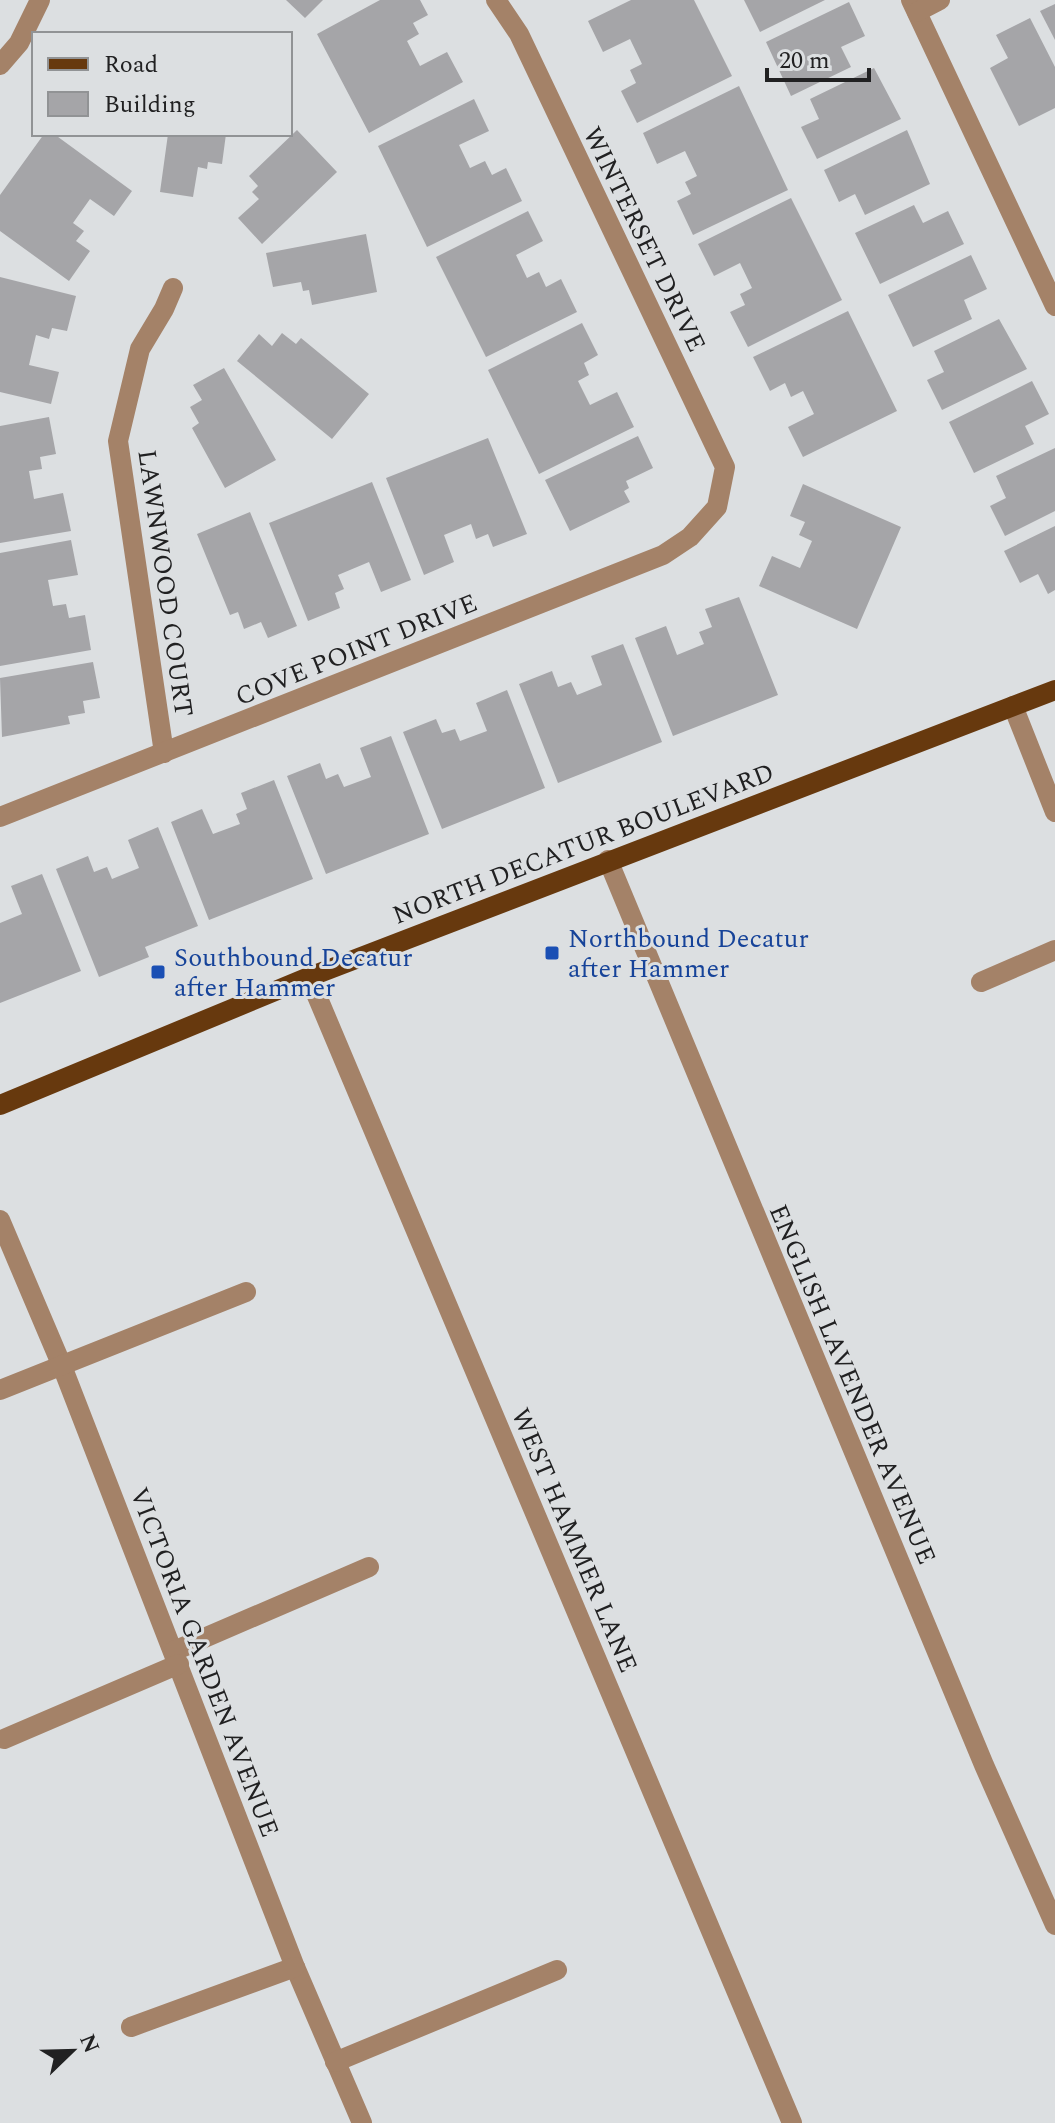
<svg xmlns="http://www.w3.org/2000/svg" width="1055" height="2123" font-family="Spectral,serif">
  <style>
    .building { fill: #a5a5a8 }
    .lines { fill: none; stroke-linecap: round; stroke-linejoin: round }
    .minor { stroke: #a48268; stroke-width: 20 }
    .major { stroke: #67390e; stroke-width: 20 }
    .transit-dot { fill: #1a4fb4; stroke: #dcdfe1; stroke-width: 3 }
    .labels { text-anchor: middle; stroke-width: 6; stroke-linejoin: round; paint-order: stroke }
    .street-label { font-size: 26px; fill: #212122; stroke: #dcdfe1 }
    .transit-label { font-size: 26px; fill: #164399; stroke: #dcdfe1; text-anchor: start }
  </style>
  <rect width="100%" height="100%" fill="#dcdfe1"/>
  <g class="building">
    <polygon points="286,0 323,0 305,18"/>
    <polygon points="380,0 420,0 428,15 413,23 419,34 407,41 420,66 447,52 463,82 369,133 317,34"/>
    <polygon points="631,0 694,0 732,76 637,123 621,91 636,83 630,70 642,64 630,39 603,52 588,21"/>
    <polygon points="744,0 825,0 760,32"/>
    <polygon points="849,2 865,36 841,47 851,67 791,96 766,42"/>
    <polygon points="1055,4 1055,40 1040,11"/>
    <polygon points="1030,18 1055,67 1055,108 1019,126 990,68 1008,58 996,35"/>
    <polygon points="874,68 901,119 817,159 801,127 819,119 810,99"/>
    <polygon points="739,86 788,190 693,235 677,201 691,194 685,182 697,176 685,151 657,164 643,133"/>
    <polygon points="474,99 489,131 459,145 470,168 485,161 492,175 506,168 522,201 427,247 378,146"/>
    <polygon points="297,130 337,172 262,244 238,218 259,199 252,192 258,186 249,176"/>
    <polygon points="907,130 930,184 865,215 855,194 839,202 824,170"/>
    <polygon points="44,134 54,134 132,191 114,216 90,199 73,223 84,231 76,241 90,251 69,281 0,231 0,195"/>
    <polygon points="168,134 226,134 222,164 208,162 207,169 198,167 193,197 160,192"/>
    <polygon points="791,198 842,300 748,347 730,312 745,305 740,294 752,288 740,263 714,276 698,244"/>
    <polygon points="914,205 923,223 948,211 964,244 880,284 855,233"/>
    <polygon points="528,211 543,241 516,255 527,278 539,272 546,287 561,279 577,312 486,357 436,257"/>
    <polygon points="366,234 377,292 312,305 309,290 303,291 301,282 273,287 266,253"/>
    <polygon points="971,255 987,289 964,300 972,319 913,347 888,295"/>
    <polygon points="0,277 76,296 67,331 52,328 49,339 36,335 29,365 59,372 51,404 0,392"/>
    <polygon points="848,311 897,411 803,457 788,427 814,414 803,391 791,397 785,383 770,391 753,357"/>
    <polygon points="999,319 1027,369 942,410 927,380 944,372 934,351"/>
    <polygon points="582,323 598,355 584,363 589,375 578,381 590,405 617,392 634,427 539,474 488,370"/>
    <polygon points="282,333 296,344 301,338 369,394 332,439 237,361 259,334 272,346"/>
    <polygon points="224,368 276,460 225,488 192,428 199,423 190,407 202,400 193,385"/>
    <polygon points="1032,381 1049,414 1025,426 1034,444 974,473 949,422"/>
    <polygon points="49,417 56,454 40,457 42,469 29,471 34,499 63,493 71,531 0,543 0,426"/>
    <polygon points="638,436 653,468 626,481 629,488 624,491 630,502 570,531 545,480"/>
    <polygon points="488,438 527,534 493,547 488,534 476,539 471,524 444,535 454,562 424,575 386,478"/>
    <polygon points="1055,448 1055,511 1005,536 990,506 1006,498 996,476"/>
    <polygon points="372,482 411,580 381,592 369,562 338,575 344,589 335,593 340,608 308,621 269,523"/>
    <polygon points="803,484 901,527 857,629 759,586 772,556 800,568 812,541 799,535 805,522 790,516"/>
    <polygon points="250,512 297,626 268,638 261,622 244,629 238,612 230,615 197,534"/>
    <polygon points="1055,526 1055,590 1048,594 1038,574 1020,583 1004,551"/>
    <polygon points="71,540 78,575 48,580 53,606 66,604 69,618 85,615 91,650 0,666 0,553"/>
    <polygon points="739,597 778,695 673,736 635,638 666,626 677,655 704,644 699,632 712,627 705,609"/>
    <polygon points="623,644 662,742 558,783 519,684 552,671 558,687 571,682 577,695 602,685 591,656"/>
    <polygon points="93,662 100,698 83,701 85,713 68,716 70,724 2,737 0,678"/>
    <polygon points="507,690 545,788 442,829 403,732 436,719 442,733 455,729 460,741 487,731 476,703"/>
    <polygon points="391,736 429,834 326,874 287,776 320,763 326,779 338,774 344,787 371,777 360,748"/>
    <polygon points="274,780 313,879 209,920 171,822 202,809 213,834 240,824 236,814 247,809 241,793"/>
    <polygon points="158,827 198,926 145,947 149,957 99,977 56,869 88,856 94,872 107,867 112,879 139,868 128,840"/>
    <polygon points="42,874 81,971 0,1003 0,923 22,914 11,886"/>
  </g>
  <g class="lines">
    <g class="minor">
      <polyline points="911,0 1055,306"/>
      <polyline points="917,12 940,0"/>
      <polyline points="0,65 19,43 40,0"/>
      <polyline points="1013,706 1055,812"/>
      <polyline points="164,753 118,441 140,349 164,309 173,288"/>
      <polyline points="0,817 663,555 690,537 717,507 725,467 519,34 496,0"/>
      <polyline points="608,860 984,1765 1055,1925"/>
      <polyline points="309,977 792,2123"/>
      <polyline points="981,982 1055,950"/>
      <polyline points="0,1220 62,1366 295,1967 362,2123"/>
      <polyline points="0,1390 246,1292"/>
      <polyline points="174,1651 369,1567"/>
      <polyline points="4,1739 179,1664"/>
      <polyline points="131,2027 295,1967"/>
      <polyline points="335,2062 557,1970"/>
    </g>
    <polyline class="major" points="0,1105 309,977 1055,690"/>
  </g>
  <g class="transit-dot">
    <rect x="544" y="945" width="16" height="16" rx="4"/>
    <rect x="150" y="964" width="16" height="16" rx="4"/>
  </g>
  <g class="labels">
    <g class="street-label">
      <text transform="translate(645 239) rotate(64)" y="9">WINTERSET DRIVE</text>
      <text transform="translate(166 583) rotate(82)" y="9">LAWNWOOD COURT</text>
      <text transform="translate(356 649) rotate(-22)" y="9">COVE POINT DRIVE</text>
      <text transform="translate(583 843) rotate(-21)" y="9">NORTH DECATUR BOULEVARD</text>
      <text transform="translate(853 1384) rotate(67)" y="9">ENGLISH LAVENDER AVENUE</text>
      <text transform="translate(575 1540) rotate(67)" y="9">WEST HAMMER LANE</text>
      <text transform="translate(205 1662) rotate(69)" y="9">VICTORIA GARDEN AVENUE</text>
    </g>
    <g class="transit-label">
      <text x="568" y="947">Northbound Decatur<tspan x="568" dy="30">after Hammer</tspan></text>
      <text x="174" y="966">Southbound Decatur<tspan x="174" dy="30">after Hammer</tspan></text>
    </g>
  </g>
  <rect x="32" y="32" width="260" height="104" fill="#dcdfe1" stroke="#919395" stroke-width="2"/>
  <rect x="48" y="58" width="40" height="12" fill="#67390e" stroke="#919395" stroke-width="2"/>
  <text x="104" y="72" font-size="24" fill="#212122">Road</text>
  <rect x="48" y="92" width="40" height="24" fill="#a5a5a8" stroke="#919395" stroke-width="2"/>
  <text x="104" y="112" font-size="24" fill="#212122">Building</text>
  <g transform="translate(72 2051) rotate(67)" stroke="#dcdfe1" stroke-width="6" paint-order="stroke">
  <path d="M0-6L14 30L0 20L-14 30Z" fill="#212122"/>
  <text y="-12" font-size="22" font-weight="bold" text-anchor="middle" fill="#212122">N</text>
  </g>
  <path d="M767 68v12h102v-12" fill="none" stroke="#212122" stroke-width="4"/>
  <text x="779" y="68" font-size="24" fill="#212122" stroke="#dcdfe1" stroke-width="6" paint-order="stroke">20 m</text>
</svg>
